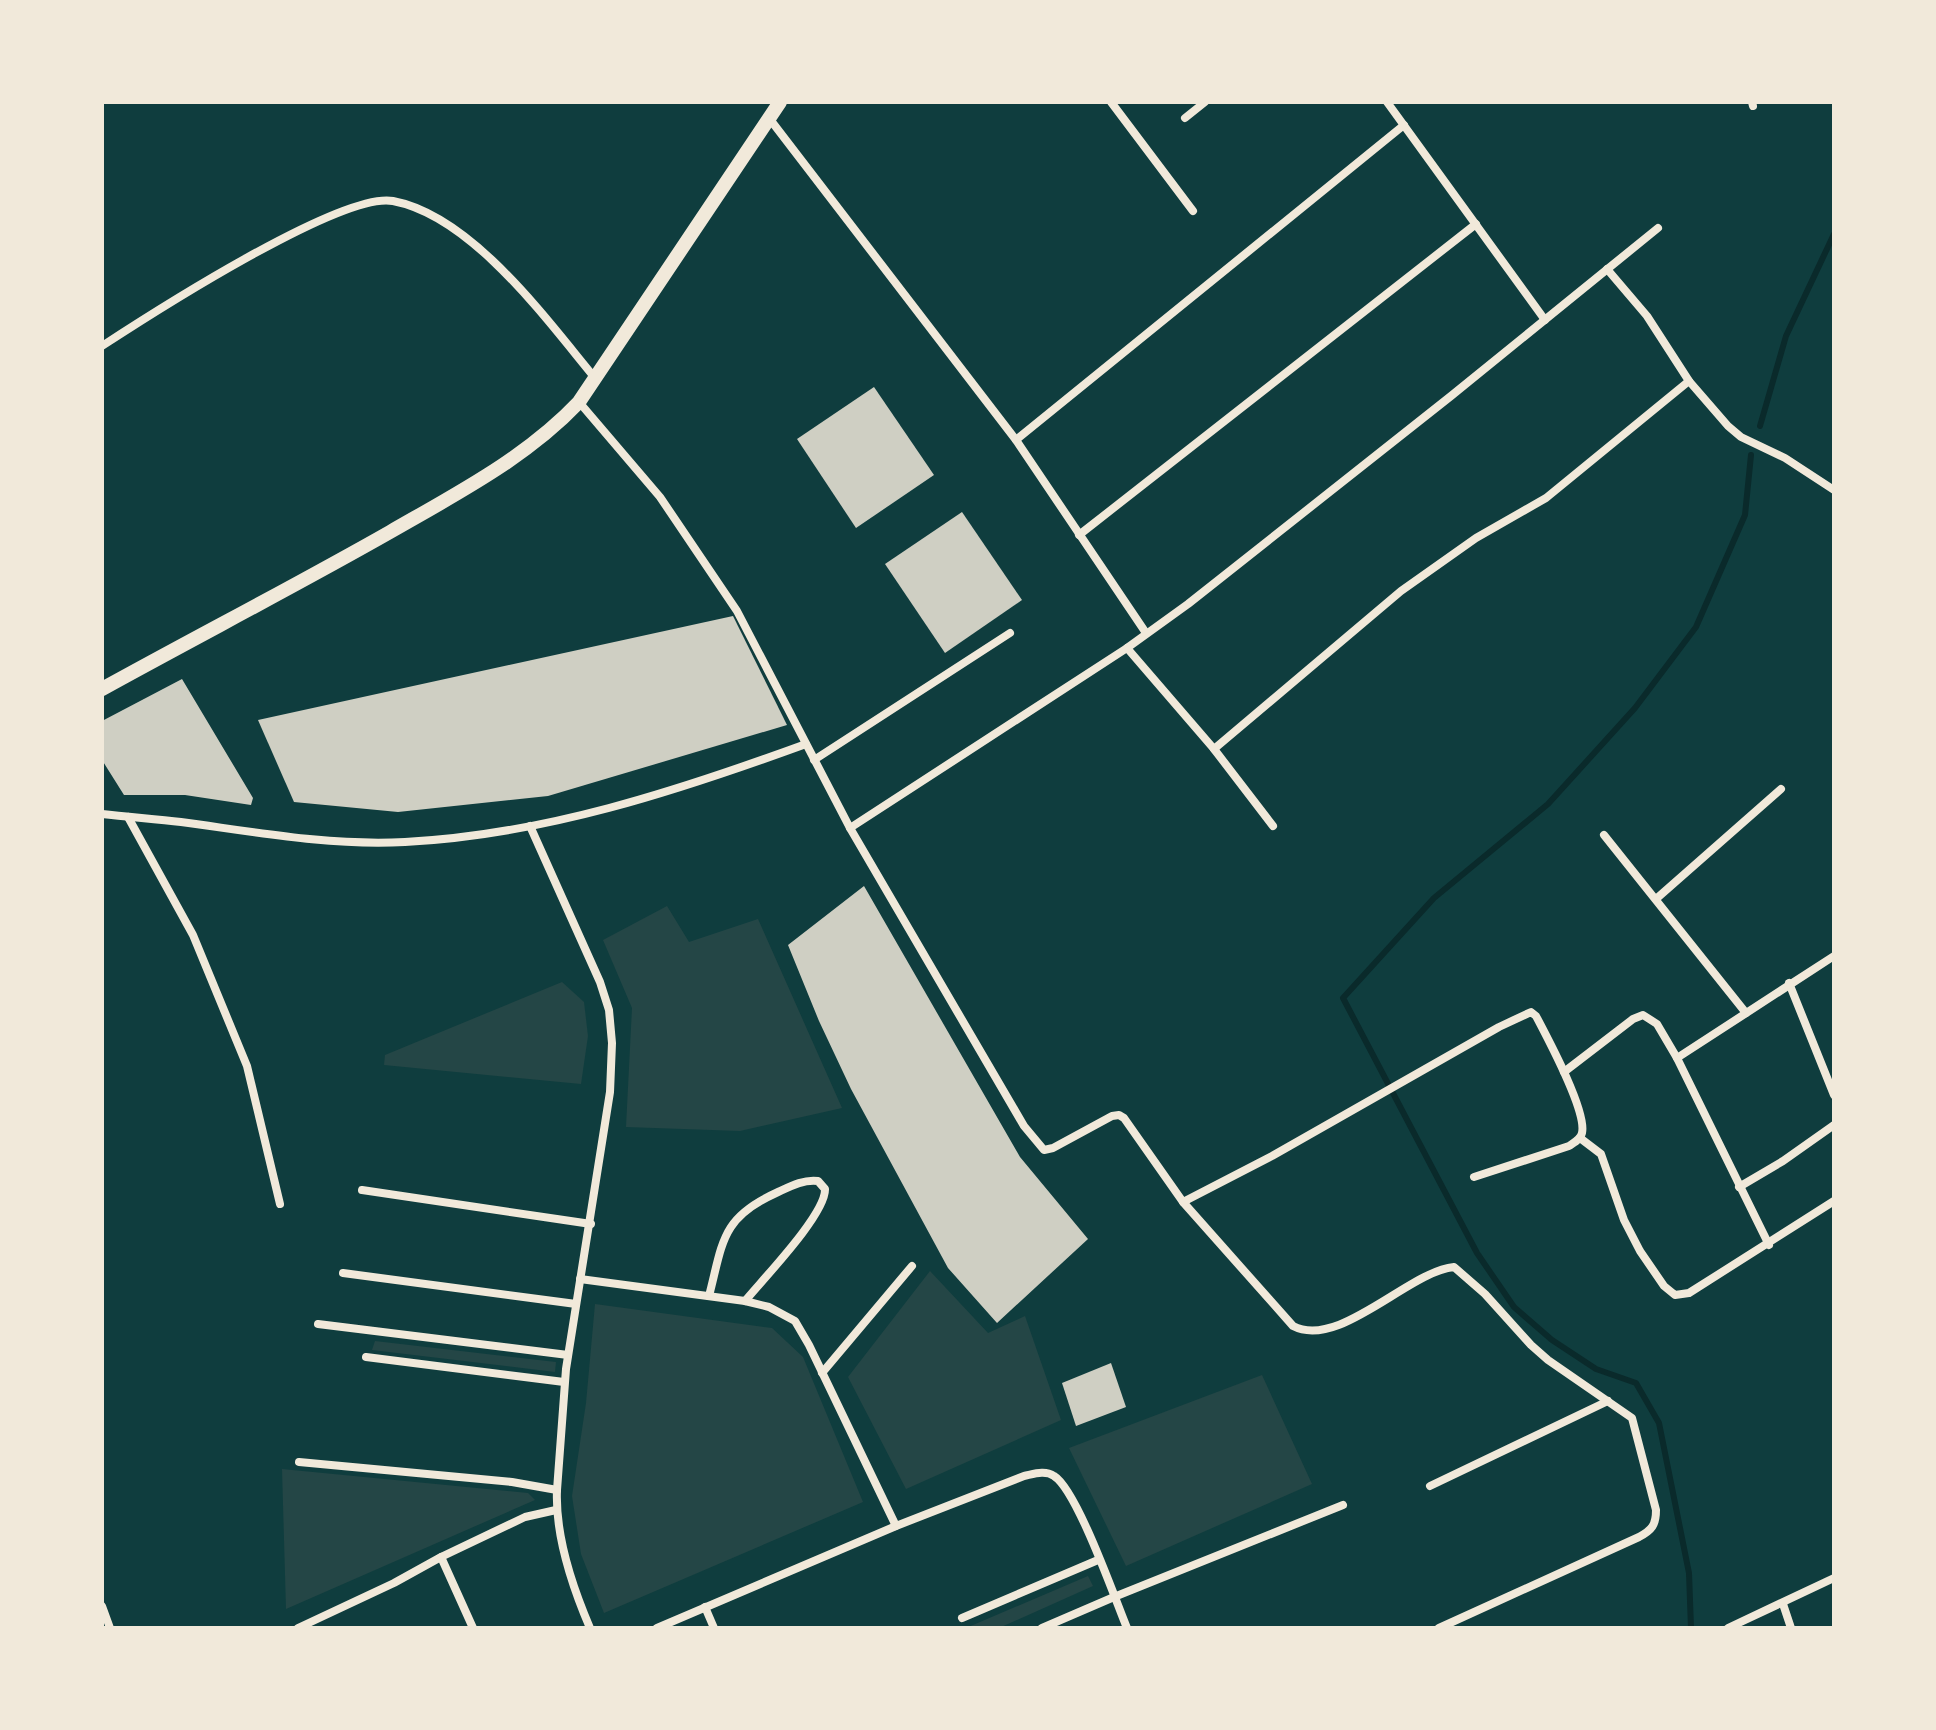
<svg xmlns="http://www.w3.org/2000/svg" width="1936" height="1730" font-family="Georgia,serif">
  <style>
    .green { fill: #244646 }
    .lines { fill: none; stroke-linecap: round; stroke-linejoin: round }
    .stream { stroke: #0a2a2b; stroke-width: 6 }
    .building { fill: #cfcfc3 }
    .minor { stroke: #f1e9da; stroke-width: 8 }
    .tertiary { stroke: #f1e9da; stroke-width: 14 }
  </style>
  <rect width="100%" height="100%" fill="#0f3d3e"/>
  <g class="green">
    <polygon points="667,906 689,942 758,919 842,1108 740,1131 626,1127 632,1008 603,940"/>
    <polygon points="562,982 584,1002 588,1036 581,1084 384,1065 385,1055"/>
    <polygon points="930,1271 988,1333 1025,1316 1061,1420 906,1489 848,1377"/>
    <polygon points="595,1304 772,1328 803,1357 863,1502 604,1613 581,1554 572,1496 586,1403"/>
    <polygon points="375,1341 556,1362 555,1372 372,1350"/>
    <polygon points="1262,1375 1312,1484 1126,1566 1069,1448"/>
    <polygon points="282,1469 528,1493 535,1500 286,1609"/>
    <polygon points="1088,1576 1093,1586 999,1628 966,1628"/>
  </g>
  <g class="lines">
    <g class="stream">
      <polyline points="1760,426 1786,336 1834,234"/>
      <polyline points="1691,1628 1689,1573 1659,1423 1636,1383 1596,1369 1552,1340 1514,1307 1477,1253 1343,998 1434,898 1548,804 1635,708 1696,627 1745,515 1751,455"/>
    </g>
  </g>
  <g class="building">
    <polygon points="874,387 934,475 856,528 797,439"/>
    <polygon points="962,512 1022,600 945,653 885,564"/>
    <polygon points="733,616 787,725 548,796 398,812 294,802 258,720"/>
    <polygon points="182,679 253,798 251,805 185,795 124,795 102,760 102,721"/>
    <polygon points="864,886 1020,1157 1088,1239 997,1323 948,1268 851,1089 819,1021 788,945"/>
    <polygon points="1111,1363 1126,1407 1076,1426 1062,1383"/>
  </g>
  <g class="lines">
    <g class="minor">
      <polyline points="1111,102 1193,211"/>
      <polyline points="1387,102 1545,320"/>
      <polyline points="1752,102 1753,106"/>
      <polyline points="769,118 1016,440 1146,633"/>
      <polyline points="1185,118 1205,102"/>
      <polyline points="1607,269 1647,316 1689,381 1728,426 1741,437 1785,458 1834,490"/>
      <path d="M102,346C151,314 342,191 393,201C472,216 546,319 595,378"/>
      <path d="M579,402L660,497L737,611L850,828L1024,1126L1044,1150L1053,1148L1112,1116L1119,1115L1124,1118L1183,1202L1293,1326C1339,1350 1409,1271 1454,1267L1485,1294L1531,1345L1548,1360L1632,1418L1656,1510C1656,1525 1652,1530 1639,1537L1439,1628"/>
      <polyline points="1016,440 1404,125"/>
      <polyline points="1079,535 1476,224"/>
      <polyline points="1127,648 1214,749 1273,826"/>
      <polyline points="1214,749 1401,591 1476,538 1546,498 1689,381"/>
      <polyline points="814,760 1010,633"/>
      <path d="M102,814C128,817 155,819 181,822C255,832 329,846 405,842C543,835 677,791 806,744"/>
      <polyline points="128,817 193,935 247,1066 280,1204"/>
      <path d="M530,826L600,982L609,1010L612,1043L610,1092L566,1369L557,1490C555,1536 572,1586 590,1628"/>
      <polyline points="850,828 1127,648 1188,604 1451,396 1658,228"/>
      <polyline points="1604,835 1746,1013"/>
      <polyline points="1656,899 1781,789"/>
      <polyline points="1789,983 1834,1095"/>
      <polyline points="1677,1058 1834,956"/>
      <polyline points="1564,1072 1633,1019 1643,1015 1657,1024 1677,1058 1769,1245"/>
      <polyline points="1580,1138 1601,1154 1624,1220 1640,1251 1664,1286 1675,1295 1689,1293 1834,1201"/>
      <polyline points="1739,1187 1783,1161 1834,1125"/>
      <polyline points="362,1190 591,1224"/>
      <path d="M1183,1202L1272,1156L1499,1027L1531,1012L1536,1016C1547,1037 1587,1111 1582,1133C1581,1139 1575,1142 1569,1146L1474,1177"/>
      <polyline points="343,1273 576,1304"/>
      <polyline points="580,1279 745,1301 769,1307 795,1321 809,1345 896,1526"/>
      <path d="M709,1296C723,1242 721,1218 776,1193C789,1187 803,1179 818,1181L825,1189C826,1214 763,1279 745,1301"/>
      <polyline points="318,1324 568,1355"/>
      <polyline points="366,1357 564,1382"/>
      <polyline points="822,1373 912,1266"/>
      <polyline points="299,1462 512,1482 557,1490"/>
      <polyline points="1430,1486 1608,1401"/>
      <polyline points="441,1557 525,1517 556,1510"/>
      <polyline points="1783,1604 1791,1628"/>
      <polyline points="102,1606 110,1628"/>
      <polyline points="705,1607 714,1628"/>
      <polyline points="962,1618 1098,1560"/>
      <polyline points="298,1628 394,1583 441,1557 473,1628"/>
      <path d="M657,1628L896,1526L1024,1476C1034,1474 1045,1470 1054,1476C1077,1490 1115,1599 1127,1628"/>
      <polyline points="1042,1628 1114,1597 1343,1505"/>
      <polyline points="1728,1628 1834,1578"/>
    </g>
    <path class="tertiary" d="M102,689C198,636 295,586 390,532C456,494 526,458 579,402L780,102"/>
  </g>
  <rect width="1936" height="1730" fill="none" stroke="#f1e9da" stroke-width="208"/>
</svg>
